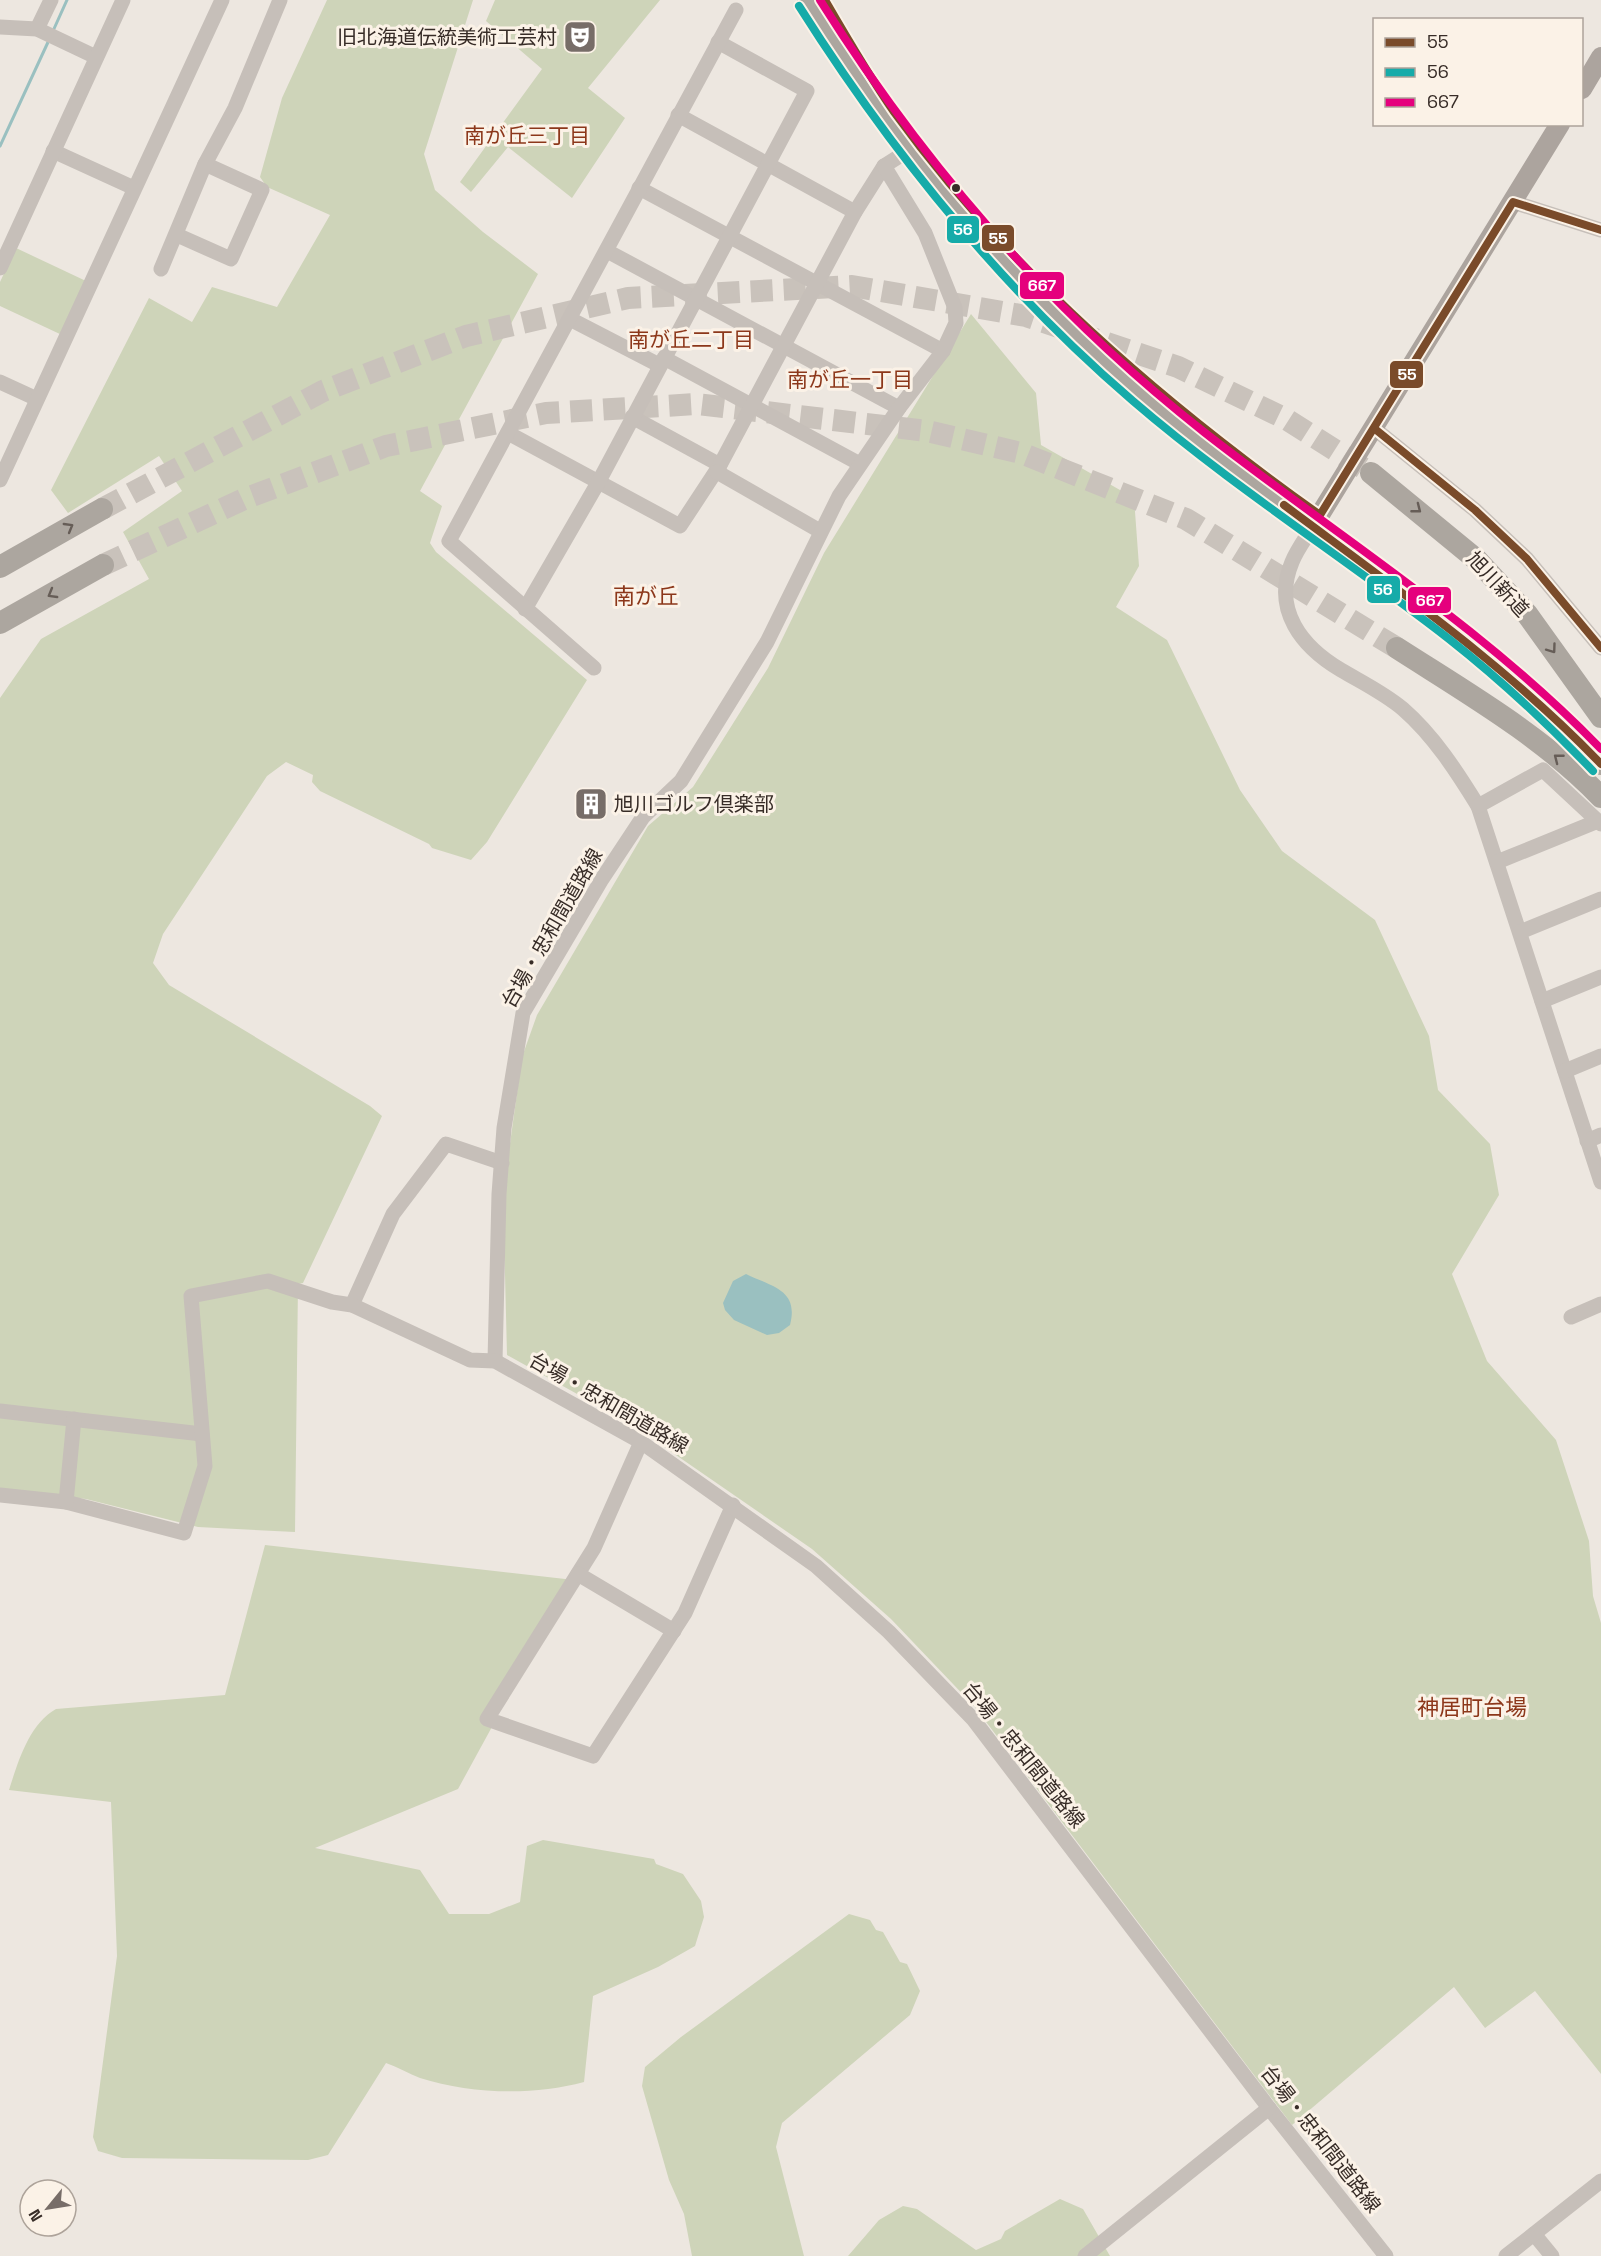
<svg xmlns="http://www.w3.org/2000/svg" width="1601" height="2256" font-family="'Space Grotesk','Noto Sans JP',sans-serif">
  <style>
    .green { fill: #ced4b9 }
    .water { fill: #9ac0c0 }
    .lines { fill: none; stroke-linecap: round; stroke-linejoin: round }
    .stream { stroke: #9ac0c0; stroke-width: 3 }
    .highway-tunnel { stroke: #c9c2bb; stroke-width: 22; stroke-dasharray: 22 11; stroke-linecap: butt }
    .minor { stroke: #c6bfb9; stroke-width: 15 }
    .major { stroke: #aca49e; stroke-width: 20 }
    .highway { stroke: #aca69f; stroke-width: 22 }
    .bus-1-casing { stroke: #fbf2e7; stroke-width: 12 }
    .bus-2-casing { stroke: #fbf2e7; stroke-width: 12 }
    .bus-3-casing { stroke: #fbf2e7; stroke-width: 12 }
    .bus-1 { stroke: #7a4b2a; stroke-width: 8 }
    .bus-2 { stroke: #16aba9; stroke-width: 8 }
    .bus-3 { stroke: #e5007d; stroke-width: 8 }
    .oneway { stroke: #665d57 }
    .bus-dot { fill: #372c27; stroke: #fbf2e7; stroke-width: 2 }
    .labels { text-anchor: middle; stroke-width: 6; stroke-linejoin: round; paint-order: stroke }
    .poi-label { font-size: 20px; fill: #372c27; stroke: #fbf2e7; text-anchor: end }
    .street-label { font-size: 20px; fill: #372c27; stroke: #fbf2e7 }
    .neighbourhood-label { font-size: 21px; fill: #8c371a; stroke: #fbf2e7 }
    .quarter-label { font-size: 22px; fill: #8c371a; stroke: #fbf2e7 }
    .line-badge { stroke: #fbf2e7; stroke-width: 2 }
    .badge-label { font-size: 16px; text-anchor: middle; font-weight: bold; fill: #fff }
  </style>
  <rect width="100%" height="100%" fill="#ede7e0"/>
  <g class="green">
    <polygon points="327,0 473,0 424,154 435,190 483,232 538,274 420,491 442,506 430,543 436,552 587,680 487,842 471,860 432,848 429,844 320,791 312,782 313,775 286,762 267,776 163,934 153,963 169,985 370,1106 382,1116 303,1283 298,1284 295,1532 198,1527 86,1499 0,1489 0,698 41,639 149,579 123,532 182,491 159,456 68,513 51,490 149,298 192,322 212,287 277,307 330,215 267,187 260,177 282,98"/>
    <polygon points="495,0 660,0 588,88 625,118 572,198 508,147 471,192 460,182 542,69 486,21"/>
    <polygon points="16,248 86,281 62,335 0,306 0,282"/>
    <polygon points="971,314 1036,393 1041,445 1134,498 1139,566 1116,607 1167,640 1240,790 1282,851 1375,920 1429,1036 1438,1090 1490,1144 1499,1195 1452,1274 1487,1361 1556,1440 1589,1541 1593,1596 1601,1623 1601,2074 1535,1991 1485,2028 1454,1987 1292,2125 974,1706 891,1619 812,1549 631,1424 507,1355 503,1194 522,1057 537,1015 648,826 693,787 768,668 824,553"/>
    <path d="M265,1545L574,1580L506,1687L493,1725L458,1789L315,1848L420,1870L449,1914H489L520,1902L527,1846L543,1840L654,1859L656,1864L683,1874L701,1901L704,1917L695,1946L658,1967L593,1996L584,2082C533,2096 470,2094 420,2078C409,2074 398,2067 386,2063L328,2155L308,2160L122,2158L98,2151L93,2137L117,1956L111,1802L9,1790C18,1762 29,1724 56,1709L225,1695Z"/>
    <polygon points="849,1914 870,1920 876,1930 883,1932 900,1962 907,1964 920,1991 910,2015 782,2123 776,2147 804,2256 692,2256 684,2214 669,2180 642,2086 645,2067 681,2037"/>
    <polygon points="1060,2199 1083,2209 1110,2256 848,2256 879,2220 903,2206 917,2209 976,2250 1001,2239 1005,2231"/>
  </g>
  <path class="water" d="M746,1274C773,1287 799,1290 790,1325L779,1333L767,1335L734,1320L725,1310L723,1303L733,1281Z"/>
  <g class="lines">
    <g class="stream">
      <polyline points="53,31 67,0"/>
      <polyline points="0,146 49,40"/>
    </g>
    <g class="highway-tunnel">
      <polyline points="102,509 323,391 466,336 628,298 852,286 1026,316 1178,367 1286,419 1371,473"/>
      <polyline points="103,565 244,499 386,446 546,413 697,404 927,431 1021,453 1186,519 1397,648"/>
    </g>
    <g class="minor">
      <polyline points="0,27 37,29 96,57"/>
      <polyline points="37,29 51,0"/>
      <polyline points="678,115 855,212"/>
      <polyline points="53,151 134,188"/>
      <polyline points="639,188 943,351"/>
      <polyline points="1513,202 1601,230"/>
      <polyline points="177,235 231,259 262,190 205,164"/>
      <polyline points="607,251 899,408"/>
      <polyline points="0,268 123,0"/>
      <polyline points="161,269 205,164 235,108 280,0"/>
      <polyline points="570,319 659,365"/>
      <polyline points="664,358 860,464"/>
      <polyline points="0,382 37,399"/>
      <polyline points="632,417 720,465"/>
      <polyline points="1375,429 1475,510 1527,559 1601,648"/>
      <polyline points="508,433 680,526 720,465 855,212 884,166 917,145"/>
      <polyline points="717,472 820,531"/>
      <polyline points="0,480 222,0"/>
      <path d="M1313,526C1306,538 1297,549 1292,562C1272,610 1302,647 1341,670C1363,683 1384,693 1403,709C1434,736 1457,772 1478,806L1601,1182"/>
      <polyline points="525,609 599,481 807,91 718,42"/>
      <polyline points="594,668 449,541 736,10"/>
      <polyline points="1478,806 1543,770 1601,824"/>
      <polyline points="1497,862 1598,821"/>
      <polyline points="1520,932 1601,899"/>
      <polyline points="1542,1001 1601,977"/>
      <polyline points="1565,1071 1601,1056"/>
      <polyline points="1587,1141 1601,1135"/>
      <polyline points="352,1305 393,1214 446,1144 502,1163"/>
      <polyline points="1571,1317 1601,1304"/>
      <polyline points="495,1361 499,1194 504,1128 523,1013 602,879 643,817 681,781 767,642 839,496 899,408 943,351 956,323 955,308 925,233 884,166"/>
      <polyline points="0,1411 202,1434"/>
      <polyline points="641,1442 594,1548 487,1719 593,1756 685,1613 733,1505"/>
      <polyline points="0,1495 66,1502 184,1533 205,1466 191,1296 268,1281 332,1302 352,1305 470,1360 495,1361 641,1442 816,1566 889,1632 973,1719 1269,2108 1386,2256"/>
      <polyline points="66,1502 74,1419"/>
      <polyline points="578,1574 674,1631"/>
      <polyline points="1534,2234 1552,2256"/>
      <polyline points="1085,2256 1269,2108"/>
      <polyline points="1506,2256 1601,2181"/>
    </g>
    <g class="major">
      <polyline points="1582,89 1601,57"/>
      <polyline points="1313,526 1560,124"/>
    </g>
    <g class="highway">
      <path d="M808,0C909,170 1041,319 1197,440C1334,546 1484,635 1601,764"/>
      <polyline points="1371,473 1477,560 1527,614 1601,717"/>
      <polyline points="0,567 102,509"/>
      <polyline points="0,623 103,565"/>
      <path d="M1397,648C1467,693 1542,736 1601,797"/>
    </g>
    <g class="bus-1-casing">
      <g id="bus-1">
        <path d="M825,0C847,38 869,76 894,112C1009,271 1161,402 1320,515L1513,202L1601,230"/>
        <polyline points="1375,429 1475,510 1527,559 1601,648"/>
        <path d="M1284,505C1394,587 1506,665 1601,764"/>
      </g>
    </g>
    <g class="bus-2-casing">
      <path id="bus-2" d="M799,6C892,153 1000,287 1133,401C1233,487 1345,558 1449,639C1501,680 1548,724 1593,771"/>
    </g>
    <g class="bus-3-casing">
      <path id="bus-3" d="M820,0C924,165 1050,311 1204,432C1338,537 1481,625 1601,749"/>
    </g>
    <use href="#bus-1" class="bus-1"/>
    <use href="#bus-2" class="bus-2"/>
    <use href="#bus-3" class="bus-3"/>
  </g>
  <defs><path id="oneway-chevron" d="M-2-3.5L2.5 0L-2 3.5" fill="none" stroke-width="1.6" stroke-linecap="round" stroke-linejoin="round" transform="scale(1.5)"/></defs>
  <g class="oneway">
    <use href="#oneway-chevron" transform="translate(1417 509) rotate(38)"/>
    <use href="#oneway-chevron" transform="translate(69 527) rotate(-30)"/>
    <use href="#oneway-chevron" transform="translate(52 594) rotate(150)"/>
    <use href="#oneway-chevron" transform="translate(1552 649) rotate(54)"/>
    <use href="#oneway-chevron" transform="translate(1558 758) rotate(-142)"/>
  </g>
  <defs>
    <g id="theatre-square" transform="scale(1.725)"><rect x="-9" y="-9" width="18" height="18" rx="4" fill="#776d68" stroke="#fbf2e7"/><path d="M-5-5.5Q0-4 5-5.5V0Q5 5 0 6Q-5 5-5 0ZM-3.3-2.5H-1v1.5H-3.3ZM1-2.5H3.3v1.5H1ZM-2.8 1Q0 5.5 2.8 1Z" fill="#fff"/></g>
    <g id="building-square" transform="scale(1.725)"><rect x="-9" y="-9" width="18" height="18" rx="4" fill="#776d68" stroke="#fbf2e7"/><path d="M-4-6H4V6H1V3H-1V6H-4ZM-2.5-4.3h1.7v1.8h-1.7ZM.8-4.3h1.7v1.8H.8ZM-2.5-1h1.7V.8h-1.7ZM.8-1h1.7V.8H.8Z" fill="#fff"/></g>
  </defs>
  <g fill-rule="evenodd">
    <use href="#theatre-square" x="580" y="37"/>
    <use href="#building-square" x="591" y="804"/>
  </g>
  <circle class="bus-dot" cx="956" cy="188" r="5"/>
  <g class="labels">
    <g class="poi-label">
      <text x="557" y="44">旧北海道伝統美術工芸村</text>
      <text x="614" y="811" text-anchor="start">旭川ゴルフ倶楽部</text>
    </g>
    <g class="street-label">
      <text transform="translate(1498 584) rotate(47)" y="7">旭川新道</text>
      <text transform="translate(552 928) rotate(-60)" y="7">台場・忠和間道路線</text>
      <text transform="translate(609 1403) rotate(30)" y="7">台場・忠和間道路線</text>
      <text transform="translate(1024 1755) rotate(51)" y="7">台場・忠和間道路線</text>
      <text transform="translate(1321 2139) rotate(52)" y="7">台場・忠和間道路線</text>
    </g>
    <g class="neighbourhood-label">
      <text x="527" y="143">南が丘三丁目</text>
      <text x="691" y="347">南が丘二丁目</text>
      <text x="850" y="387">南が丘一丁目</text>
    </g>
    <g class="quarter-label">
      <text x="646" y="604">南が丘</text>
      <text x="1472" y="1715">神居町台場</text>
    </g>
  </g>
  <g class="line-badge">
    <rect x="946" y="215" width="34" height="29" rx="6" fill="#16aba9"/>
    <rect x="981" y="224" width="34" height="28" rx="6" fill="#7a4b2a"/>
    <rect x="1019" y="271" width="46" height="29" rx="6" fill="#e5007d"/>
    <rect x="1389" y="360" width="35" height="29" rx="6" fill="#7a4b2a"/>
    <rect x="1366" y="575" width="35" height="29" rx="6" fill="#16aba9"/>
    <rect x="1407" y="586" width="45" height="28" rx="6" fill="#e5007d"/>
  </g>
  <g class="badge-label">
    <text x="963" y="235">56</text>
    <text x="998" y="244">55</text>
    <text x="1042" y="291">667</text>
    <text x="1407" y="380">55</text>
    <text x="1383" y="595">56</text>
    <text x="1430" y="606">667</text>
  </g>
  <rect x="1373" y="18" width="210" height="108" fill="#fbf2e7" stroke="#ada39a" stroke-width="1.5"/>
  <rect x="1385" y="38" width="30" height="9" fill="#7a4b2a" stroke="#ada39a" stroke-width="1.5"/>
  <text x="1427" y="48" font-size="18" fill="#372c27">55</text>
  <rect x="1385" y="68" width="30" height="9" fill="#16aba9" stroke="#ada39a" stroke-width="1.5"/>
  <text x="1427" y="78" font-size="18" fill="#372c27">56</text>
  <rect x="1385" y="98" width="30" height="9" fill="#e5007d" stroke="#ada39a" stroke-width="1.5"/>
  <text x="1427" y="108" font-size="18" fill="#372c27">667</text>
  <g transform="translate(48 2208) rotate(240)"><circle r="28" fill="#fbf2e7" stroke="#ada39a" stroke-width="1.5"/>
  <path d="M0-4.5L10 22L0 15L-10 22Z" fill="#776d68"/>
  <text y="-9" font-size="16" font-weight="bold" text-anchor="middle" fill="#372c27">N</text>
  </g>
</svg>
